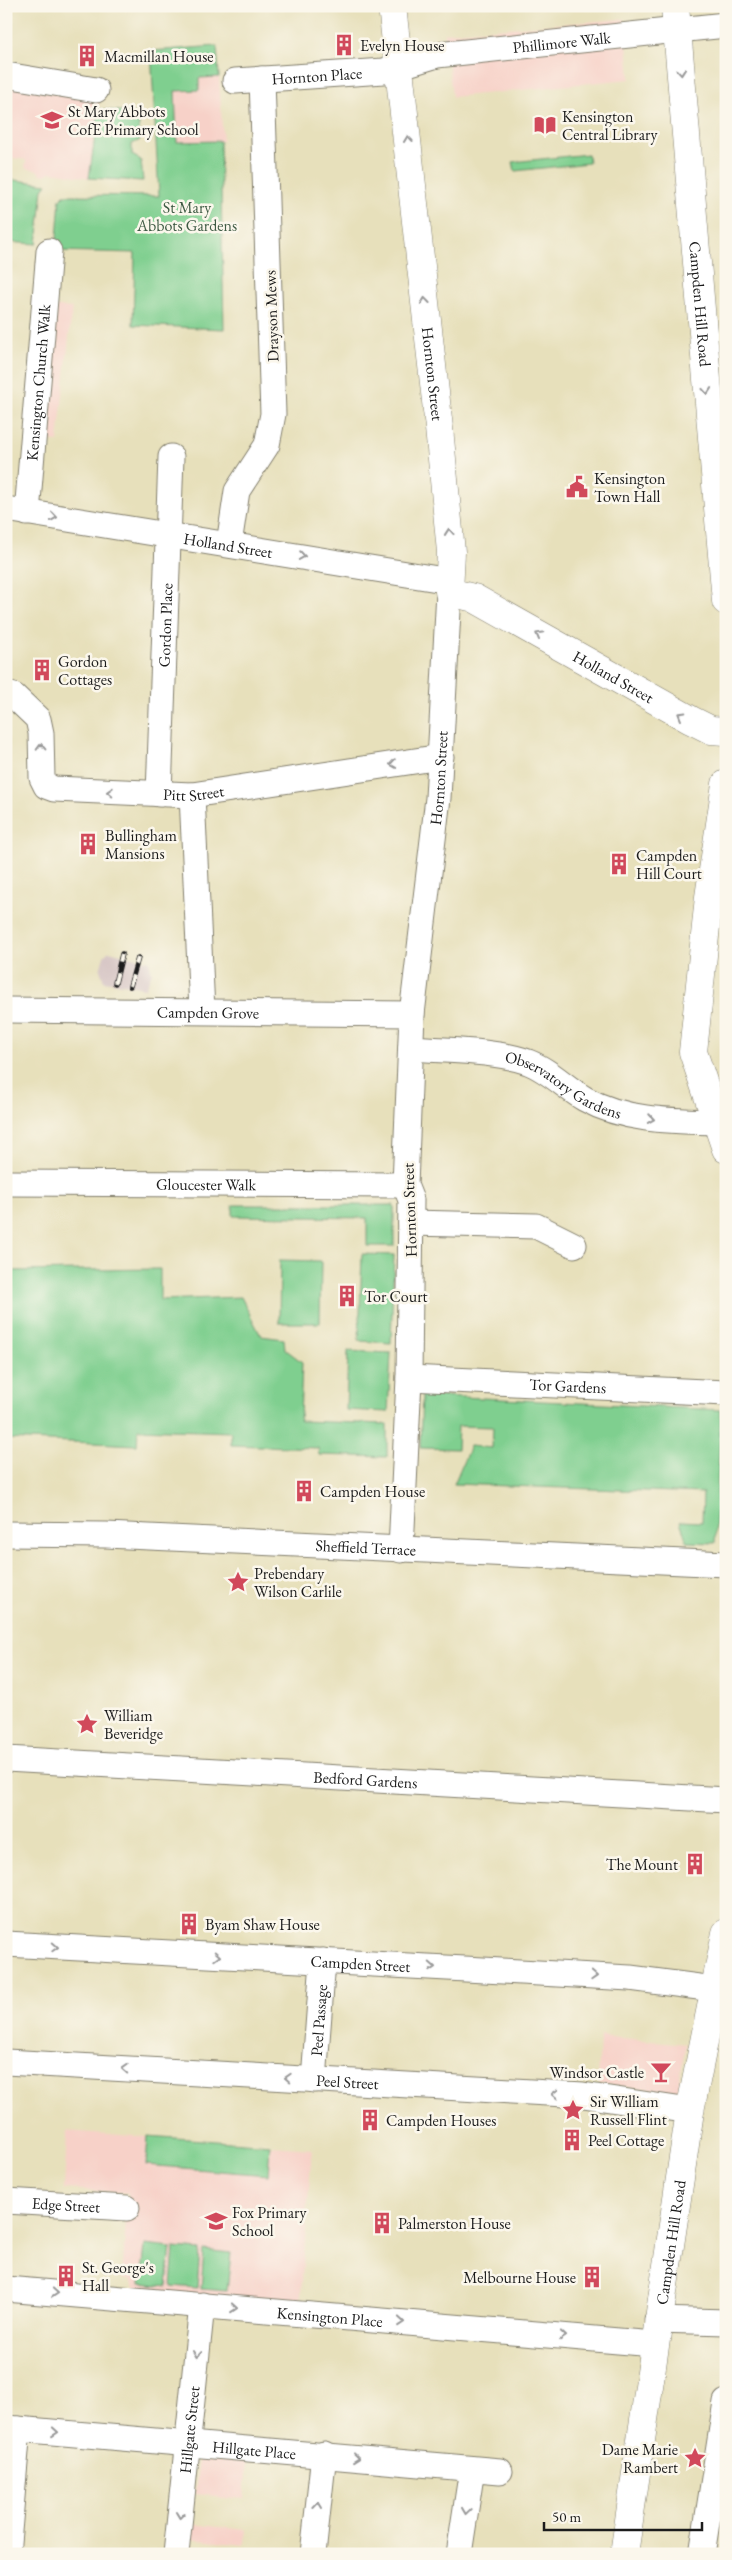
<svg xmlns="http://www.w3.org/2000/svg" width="732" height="2560" font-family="'EB Garamond',serif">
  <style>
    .built { fill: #f7d1c8 }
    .industrial { fill: #d2bfc0 }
    .green { fill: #7fcf8f; stroke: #4e7656 }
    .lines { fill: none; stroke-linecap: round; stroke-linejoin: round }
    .minor-casing { stroke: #827e6c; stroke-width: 27 }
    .tertiary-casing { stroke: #827e6c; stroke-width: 29 }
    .minor { stroke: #fff; stroke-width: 25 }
    .tertiary { stroke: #fff; stroke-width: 28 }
    .rail-casing { stroke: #1c1c1c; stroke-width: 5.5 }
    .rail { stroke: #fbf7ec; stroke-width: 4; stroke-dasharray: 11; stroke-linecap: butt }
    .oneway { stroke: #999 }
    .labels { text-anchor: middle; stroke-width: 5; stroke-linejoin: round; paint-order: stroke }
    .street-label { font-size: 16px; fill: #1c1c1c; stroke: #fbf7ec }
    .poi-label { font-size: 16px; fill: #1c1c1c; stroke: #fbf7ec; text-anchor: start }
    .park-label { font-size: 16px; fill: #3f5b44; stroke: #fbf7ec }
  </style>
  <rect width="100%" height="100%" fill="#fbf7ec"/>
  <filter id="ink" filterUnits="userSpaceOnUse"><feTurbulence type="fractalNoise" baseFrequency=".02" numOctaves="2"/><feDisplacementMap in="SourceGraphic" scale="10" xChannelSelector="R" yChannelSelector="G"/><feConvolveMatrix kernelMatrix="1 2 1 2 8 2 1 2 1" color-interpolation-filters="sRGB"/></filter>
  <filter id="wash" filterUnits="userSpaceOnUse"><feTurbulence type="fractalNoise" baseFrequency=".0096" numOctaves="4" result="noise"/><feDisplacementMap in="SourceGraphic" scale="20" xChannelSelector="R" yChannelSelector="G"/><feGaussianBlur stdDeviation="1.12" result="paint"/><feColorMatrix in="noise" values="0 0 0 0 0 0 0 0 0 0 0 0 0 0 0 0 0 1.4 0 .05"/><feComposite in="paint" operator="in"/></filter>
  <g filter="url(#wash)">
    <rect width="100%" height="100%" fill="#e7e0bb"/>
    <g class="built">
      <polygon points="625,19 630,79 452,97 445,33"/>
      <polygon points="219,77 223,141 177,142 175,90 199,90 198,78"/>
      <polygon points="6,85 99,101 96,140 93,139 89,178 51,172 46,175 40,174 37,170 25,168 26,160 6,157"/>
      <polygon points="49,306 72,308 58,442 36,440"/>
      <polygon points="600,2036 686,2044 677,2092 598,2084"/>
      <polygon points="67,2131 312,2149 300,2306 137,2291 131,2280 122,2279 128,2193 64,2189"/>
      <polygon points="199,2456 247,2461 244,2499 195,2494"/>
      <polygon points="192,2524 246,2530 245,2545 190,2539"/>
    </g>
    <polygon class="industrial" points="109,951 149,961 152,973 145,988 104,981 100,970 104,956"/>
    <g class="green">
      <polygon points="217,46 219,77 199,78 199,90 175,91 177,142 220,141 224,329 133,325 135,253 56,251 60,199 64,195 159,196 151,51"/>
      <polygon points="99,109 138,113 140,140 132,144 132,155 141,160 143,181 89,178"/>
      <polygon points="588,154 589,163 515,171 513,162"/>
      <polygon points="6,179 47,184 43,189 37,244 6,242"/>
      <polygon points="233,1205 394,1205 394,1246 367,1246 367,1218 233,1216"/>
      <polygon points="362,1254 394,1255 391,1343 359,1341"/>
      <polygon points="280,1260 321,1261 320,1323 279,1323"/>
      <polygon points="160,1269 160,1300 241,1297 261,1336 284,1339 285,1349 302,1362 300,1421 387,1424 387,1457 319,1455 318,1448 231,1445 231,1432 138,1429 137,1445 6,1439 6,1271"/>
      <polygon points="348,1351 391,1353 388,1412 346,1410"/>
      <polygon points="422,1395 721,1410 715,1543 687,1542 680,1521 702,1522 703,1493 454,1484 470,1446 492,1448 493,1427 458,1426 457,1449 420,1448"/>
      <polygon points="148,2136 270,2145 268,2175 146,2165"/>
      <polygon points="145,2245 171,2248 167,2286 141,2283"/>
      <polygon points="174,2248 200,2250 197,2288 171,2286"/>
      <polygon points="204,2250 231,2253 227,2291 201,2289"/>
    </g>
  </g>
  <g filter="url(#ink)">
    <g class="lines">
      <g class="minor-casing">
        <g id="minor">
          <polyline points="6,75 96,90"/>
          <path id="s1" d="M235,81L384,71L437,55L726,25"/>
          <path id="s2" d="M6,509L450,581"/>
          <path id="s3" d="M27,513L49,251"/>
          <polyline points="229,544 237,491 267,445 273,414 262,79"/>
          <path id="s4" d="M6,694L14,696L38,719L41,733L42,778L46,786L54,789L192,795L441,757"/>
          <path id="s5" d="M159,794L171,457"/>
          <polyline points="192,795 202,1011"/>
          <path id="s6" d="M6,1010L412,1014"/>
          <path id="s7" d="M411,1048C447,1051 494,1050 528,1062C549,1070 566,1088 585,1099C625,1121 671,1121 715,1122"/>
          <path id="s8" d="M6,1183L405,1185"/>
          <polyline points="411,1223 536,1226 574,1245"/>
          <path id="s9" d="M409,1378L726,1393"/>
          <path id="s10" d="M6,1534L106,1535L726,1564"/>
          <path id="s11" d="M401,1550L409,1378L411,1200L405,1185L412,1014L438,798L449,592"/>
          <path id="s12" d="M6,1759L726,1800"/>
          <path id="s13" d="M6,1944L630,1978L714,1989"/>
          <path id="s14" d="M6,2062L583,2095L690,2111"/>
          <path id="s15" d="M314,2080L323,1961"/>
          <path id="s16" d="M6,2201L127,2208"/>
          <path id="s17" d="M6,2289L654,2344"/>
          <polyline points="657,2320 726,2322"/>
          <path id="s18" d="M6,2428L500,2471"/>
          <polyline points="7,2554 18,2429"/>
          <path id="s19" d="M176,2554L202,2305"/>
          <polyline points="313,2554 324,2454"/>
          <polyline points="459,2554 472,2469"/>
          <polyline points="702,2554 726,2402"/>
        </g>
      </g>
      <g class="tertiary-casing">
        <g id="tertiary">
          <path id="s20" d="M392,6L439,428L451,552L449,592L474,598L691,720L711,730L726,731"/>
          <path id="s21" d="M675,6L726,601"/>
          <polyline points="726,784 709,897 693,1052 726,1149"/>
          <path id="s22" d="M624,2554L690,2111L726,1933"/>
        </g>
      </g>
      <use href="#minor" class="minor"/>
      <use href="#tertiary" class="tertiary"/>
      <g class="rail-casing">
        <g id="rail">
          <polyline points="115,983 122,954"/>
          <polyline points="130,986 138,958"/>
        </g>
      </g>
      <use href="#rail" class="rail"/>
    </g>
    <defs><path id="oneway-chevron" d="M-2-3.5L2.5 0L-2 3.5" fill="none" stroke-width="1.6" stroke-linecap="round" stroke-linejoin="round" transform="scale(1.25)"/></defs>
    <g class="oneway">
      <use href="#oneway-chevron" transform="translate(681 72) rotate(85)"/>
      <use href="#oneway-chevron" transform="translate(408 139) rotate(-96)"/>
      <use href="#oneway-chevron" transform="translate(425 301) rotate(-96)"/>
      <use href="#oneway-chevron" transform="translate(707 391) rotate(85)"/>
      <use href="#oneway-chevron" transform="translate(54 517) rotate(8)"/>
      <use href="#oneway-chevron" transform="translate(449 532) rotate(-95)"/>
      <use href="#oneway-chevron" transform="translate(302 556) rotate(9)"/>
      <use href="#oneway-chevron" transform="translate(539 635) rotate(-151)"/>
      <use href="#oneway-chevron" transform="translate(681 715) rotate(-150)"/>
      <use href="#oneway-chevron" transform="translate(41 747) rotate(-91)"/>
      <use href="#oneway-chevron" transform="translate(393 764) rotate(171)"/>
      <use href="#oneway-chevron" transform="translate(110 792) rotate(-177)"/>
      <use href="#oneway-chevron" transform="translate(651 1119) rotate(9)"/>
      <use href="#oneway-chevron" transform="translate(55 1947) rotate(3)"/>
      <use href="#oneway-chevron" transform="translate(217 1956) rotate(3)"/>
      <use href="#oneway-chevron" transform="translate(432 1967) rotate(3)"/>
      <use href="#oneway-chevron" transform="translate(594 1976) rotate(3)"/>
      <use href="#oneway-chevron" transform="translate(125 2069) rotate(-177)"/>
      <use href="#oneway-chevron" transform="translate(288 2078) rotate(-177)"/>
      <use href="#oneway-chevron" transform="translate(555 2094) rotate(-177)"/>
      <use href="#oneway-chevron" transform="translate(55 2293) rotate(5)"/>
      <use href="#oneway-chevron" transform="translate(234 2308) rotate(5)"/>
      <use href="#oneway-chevron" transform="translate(401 2322) rotate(5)"/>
      <use href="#oneway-chevron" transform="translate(563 2336) rotate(5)"/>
      <use href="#oneway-chevron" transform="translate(197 2354) rotate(96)"/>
      <use href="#oneway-chevron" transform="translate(55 2432) rotate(5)"/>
      <use href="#oneway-chevron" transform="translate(356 2458) rotate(6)"/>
      <use href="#oneway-chevron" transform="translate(318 2505) rotate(-83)"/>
      <use href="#oneway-chevron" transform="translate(466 2511) rotate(98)"/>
      <use href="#oneway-chevron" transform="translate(180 2515) rotate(96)"/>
    </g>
  </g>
  <defs>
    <g id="building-bare" transform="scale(1.725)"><path d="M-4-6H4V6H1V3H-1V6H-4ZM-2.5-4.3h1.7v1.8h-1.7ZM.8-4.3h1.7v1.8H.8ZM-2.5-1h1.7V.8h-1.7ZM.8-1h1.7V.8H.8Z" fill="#d1495b" stroke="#fbf7ec" stroke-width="2.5" paint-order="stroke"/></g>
    <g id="school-bare" transform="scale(1.725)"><path d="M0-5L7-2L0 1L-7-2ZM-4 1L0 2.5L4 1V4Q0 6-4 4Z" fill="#d1495b" stroke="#fbf7ec" stroke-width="2.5" paint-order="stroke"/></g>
    <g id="library-bare" transform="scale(1.725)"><path d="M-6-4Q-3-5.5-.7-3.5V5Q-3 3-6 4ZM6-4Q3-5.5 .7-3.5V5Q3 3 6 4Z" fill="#d1495b" stroke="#fbf7ec" stroke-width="2.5" paint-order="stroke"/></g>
    <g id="civic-bare" transform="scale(1.725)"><path d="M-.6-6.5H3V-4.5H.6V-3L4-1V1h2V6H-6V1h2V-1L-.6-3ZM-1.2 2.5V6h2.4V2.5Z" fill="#d1495b" stroke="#fbf7ec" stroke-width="2.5" paint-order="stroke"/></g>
    <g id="sight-bare" transform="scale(1.725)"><path d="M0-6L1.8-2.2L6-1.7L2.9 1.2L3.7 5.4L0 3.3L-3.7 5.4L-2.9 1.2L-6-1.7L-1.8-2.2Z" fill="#d1495b" stroke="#fbf7ec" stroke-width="2.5" paint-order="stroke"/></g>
    <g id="bar-bare" transform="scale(1.725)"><path d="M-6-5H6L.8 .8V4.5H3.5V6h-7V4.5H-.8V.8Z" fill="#d1495b" stroke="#fbf7ec" stroke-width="2.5" paint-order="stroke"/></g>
  </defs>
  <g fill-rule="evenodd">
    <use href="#building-bare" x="344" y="45"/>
    <use href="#building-bare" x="87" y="56"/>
    <use href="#school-bare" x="52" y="120"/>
    <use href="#library-bare" x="545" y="125"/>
    <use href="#civic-bare" x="577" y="487"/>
    <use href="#building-bare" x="42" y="670"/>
    <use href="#building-bare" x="88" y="844"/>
    <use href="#building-bare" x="619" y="864"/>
    <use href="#building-bare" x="347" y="1296"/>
    <use href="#building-bare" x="304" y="1491"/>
    <use href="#sight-bare" x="238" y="1582"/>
    <use href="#sight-bare" x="87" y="1724"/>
    <use href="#building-bare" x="695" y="1864"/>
    <use href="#building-bare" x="189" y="1924"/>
    <use href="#bar-bare" x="661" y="2072"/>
    <use href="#sight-bare" x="573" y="2110"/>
    <use href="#building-bare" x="370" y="2120"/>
    <use href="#building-bare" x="572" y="2140"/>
    <use href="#school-bare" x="216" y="2221"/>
    <use href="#building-bare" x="382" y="2223"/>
    <use href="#building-bare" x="66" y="2276"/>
    <use href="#building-bare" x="592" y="2277"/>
    <use href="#sight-bare" x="695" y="2458"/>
  </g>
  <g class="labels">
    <g class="street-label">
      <text dy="6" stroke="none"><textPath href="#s1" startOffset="330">Phillimore Walk</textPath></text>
      <text dy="6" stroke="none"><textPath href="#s1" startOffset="82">Hornton Place</textPath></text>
      <text dy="6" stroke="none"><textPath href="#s21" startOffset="299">Campden Hill Road</textPath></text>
      <text transform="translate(271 316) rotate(-92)" y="6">Drayson Mews</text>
      <text dy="6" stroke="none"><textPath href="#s20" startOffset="370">Hornton Street</textPath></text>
      <text dy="6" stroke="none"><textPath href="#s3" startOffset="131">Kensington Church Walk</textPath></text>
      <text dy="6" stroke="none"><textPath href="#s2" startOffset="225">Holland Street</textPath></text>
      <text dy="6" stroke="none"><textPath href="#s5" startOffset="169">Gordon Place</textPath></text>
      <text dy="6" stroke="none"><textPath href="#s20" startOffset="775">Holland Street</textPath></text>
      <text dy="6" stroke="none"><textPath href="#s11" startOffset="775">Hornton Street</textPath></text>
      <text dy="6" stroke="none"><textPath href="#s4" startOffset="258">Pitt Street</textPath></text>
      <text dy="6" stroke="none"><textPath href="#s6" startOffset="202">Campden Grove</textPath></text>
      <text dy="6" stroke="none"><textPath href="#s7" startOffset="160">Observatory Gardens</textPath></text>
      <text dy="6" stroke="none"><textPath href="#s8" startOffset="200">Gloucester Walk</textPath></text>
      <text transform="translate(409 1210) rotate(-92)" y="6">Hornton Street</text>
      <text dy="6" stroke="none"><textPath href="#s9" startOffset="159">Tor Gardens</textPath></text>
      <text dy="6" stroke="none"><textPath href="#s10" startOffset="360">Sheffield Terrace</textPath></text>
      <text dy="6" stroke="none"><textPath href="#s12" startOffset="360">Bedford Gardens</textPath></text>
      <text dy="6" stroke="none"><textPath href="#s13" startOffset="355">Campden Street</textPath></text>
      <text dy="6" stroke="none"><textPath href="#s15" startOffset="60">Peel Passage</textPath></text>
      <text dy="6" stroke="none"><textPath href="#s14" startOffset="342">Peel Street</textPath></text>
      <text dy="6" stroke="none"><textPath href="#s16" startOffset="60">Edge Street</textPath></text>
      <text dy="6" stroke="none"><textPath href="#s22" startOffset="315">Campden Hill Road</textPath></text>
      <text dy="6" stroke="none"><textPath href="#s17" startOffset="325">Kensington Place</textPath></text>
      <text dy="6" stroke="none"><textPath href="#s19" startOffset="125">Hillgate Street</textPath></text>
      <text dy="6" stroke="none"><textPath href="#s18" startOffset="249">Hillgate Place</textPath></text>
    </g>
    <g class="poi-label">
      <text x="360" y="51">Evelyn House</text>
      <text x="104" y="62">Macmillan House</text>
      <text x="68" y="117">St Mary Abbots<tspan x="68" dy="18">CofE Primary School</tspan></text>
      <text x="562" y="122">Kensington<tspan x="562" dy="18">Central Library</tspan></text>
      <text x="594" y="484">Kensington<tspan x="594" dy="18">Town Hall</tspan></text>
      <text x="58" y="667">Gordon<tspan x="58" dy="18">Cottages</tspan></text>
      <text x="105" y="841">Bullingham<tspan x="105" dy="18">Mansions</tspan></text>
      <text x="636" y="861">Campden<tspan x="636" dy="18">Hill Court</tspan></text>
      <text x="364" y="1302">Tor Court</text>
      <text x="320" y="1497">Campden House</text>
      <text x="254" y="1579">Prebendary<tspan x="254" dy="18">Wilson Carlile</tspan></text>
      <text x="104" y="1721">William<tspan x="104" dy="18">Beveridge</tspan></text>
      <text x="678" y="1870" text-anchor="end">The Mount</text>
      <text x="205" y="1930">Byam Shaw House</text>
      <text x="644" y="2078" text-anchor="end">Windsor Castle</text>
      <text x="590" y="2107">Sir William<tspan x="590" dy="18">Russell Flint</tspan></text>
      <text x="386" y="2126">Campden Houses</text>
      <text x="588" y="2146">Peel Cottage</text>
      <text x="232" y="2218">Fox Primary<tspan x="232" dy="18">School</tspan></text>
      <text x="398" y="2229">Palmerston House</text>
      <text x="82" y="2273">St. George's<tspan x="82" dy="18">Hall</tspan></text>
      <text x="576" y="2283" text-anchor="end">Melbourne House</text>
      <text x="678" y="2455" text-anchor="end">Dame Marie<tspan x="678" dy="18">Rambert</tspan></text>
    </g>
    <g class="park-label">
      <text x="187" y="213">St Mary<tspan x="187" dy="18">Abbots Gardens</tspan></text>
    </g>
  </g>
  <rect width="732" height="2560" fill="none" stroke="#fbf7ec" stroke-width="25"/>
  <path d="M544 2522v8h158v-8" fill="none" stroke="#1c1c1c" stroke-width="2.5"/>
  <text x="552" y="2522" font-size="15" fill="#1c1c1c" stroke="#fbf7ec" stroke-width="4" paint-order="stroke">50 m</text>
</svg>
